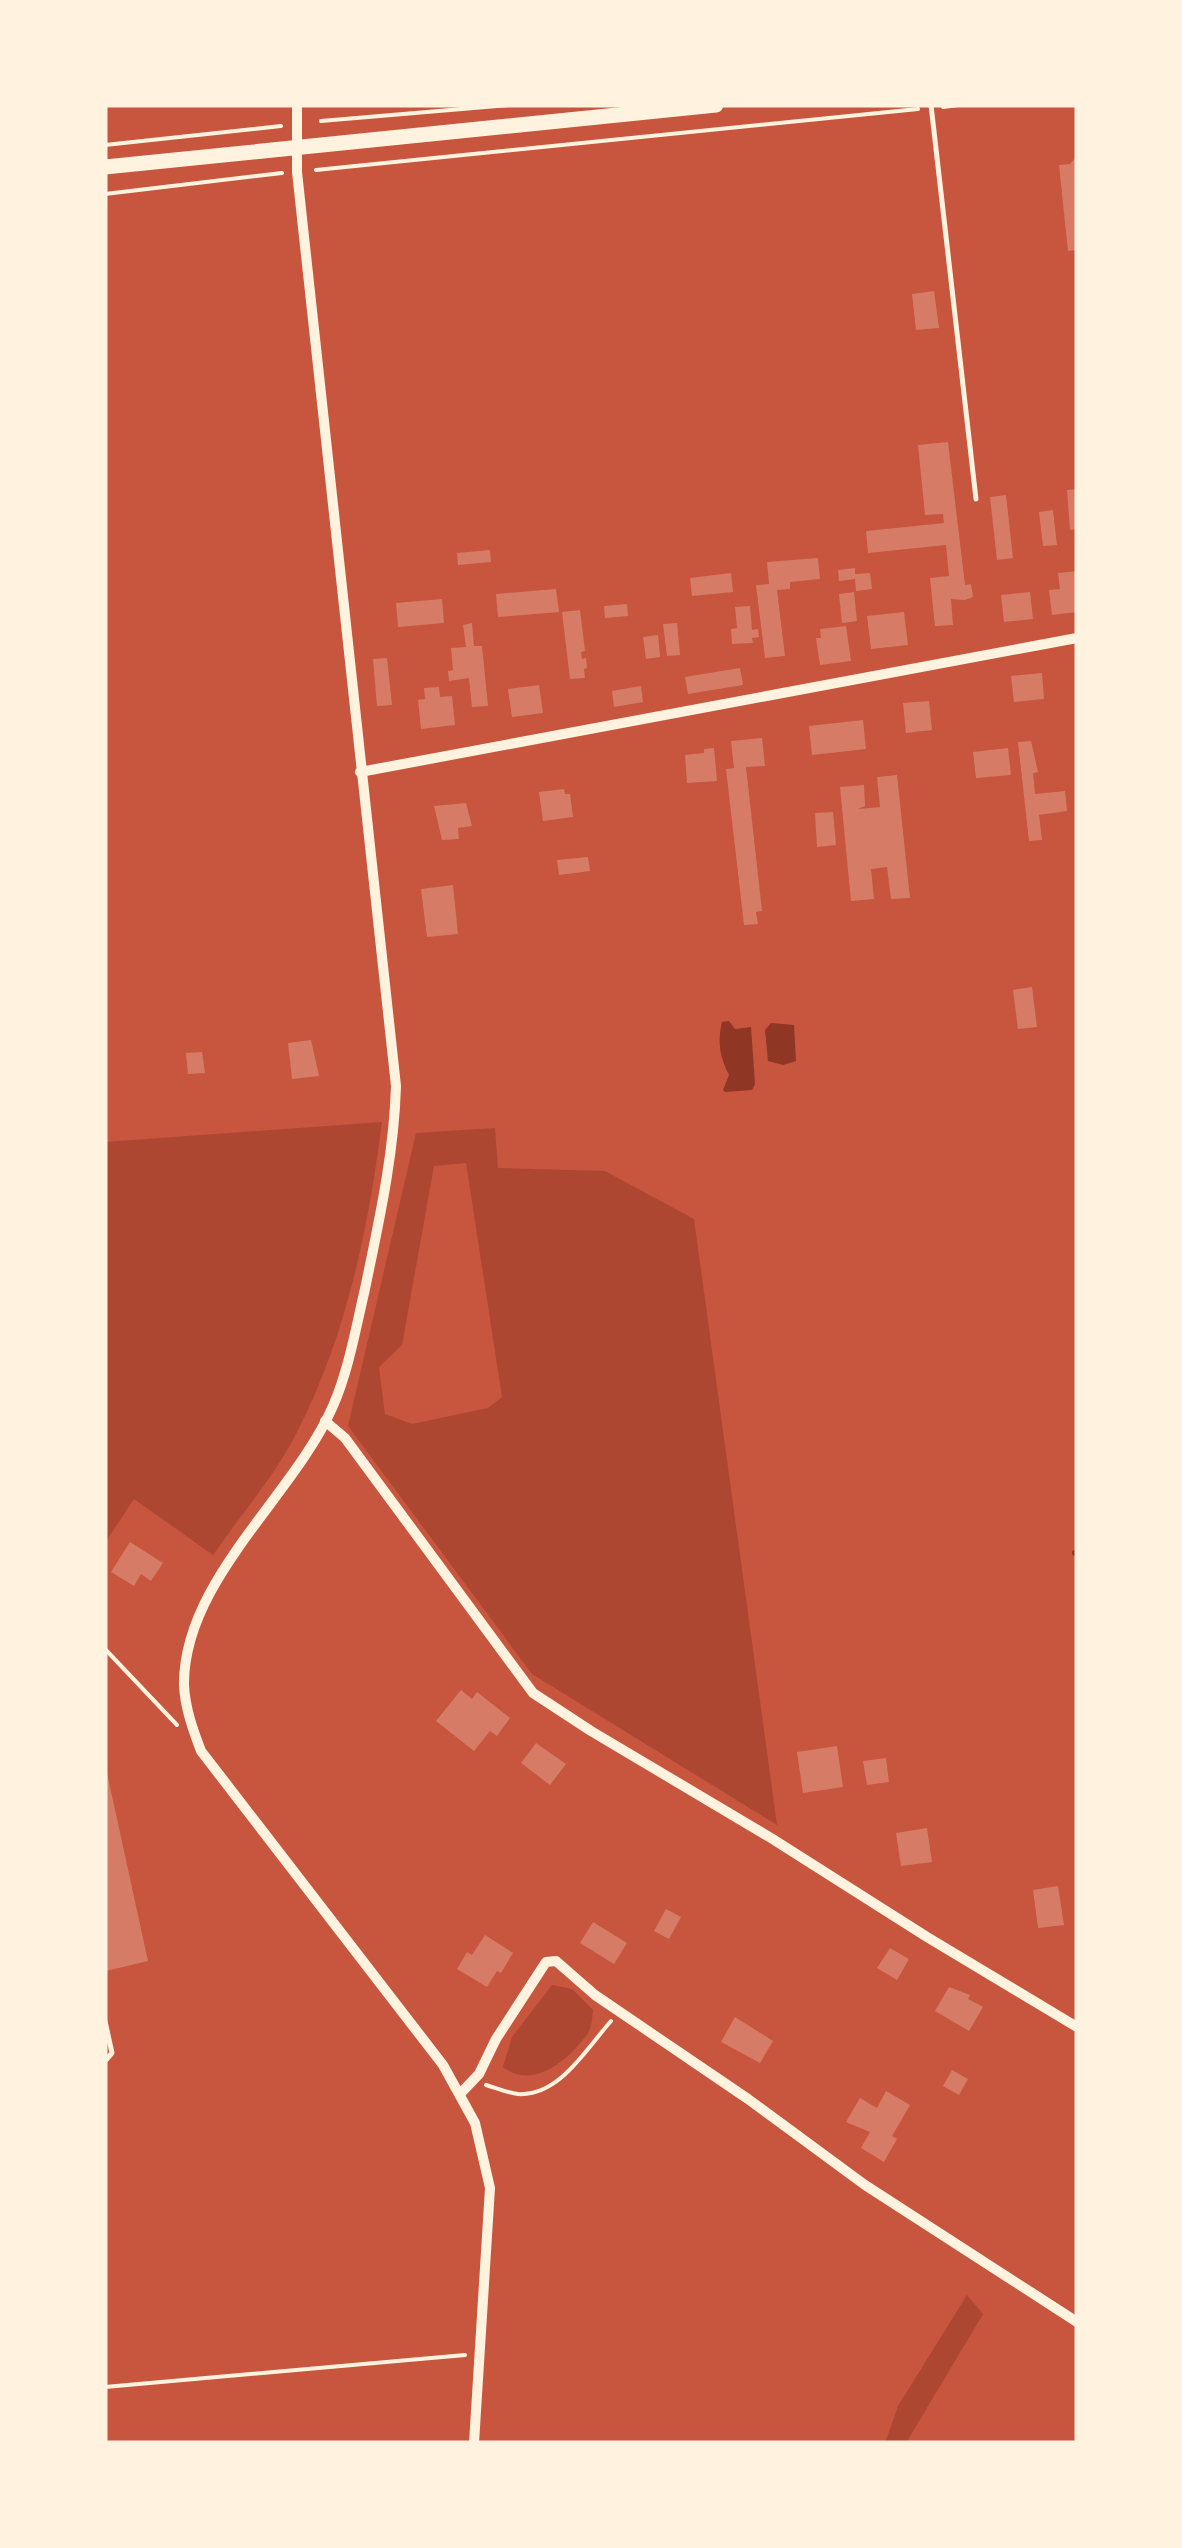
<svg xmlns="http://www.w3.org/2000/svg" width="1182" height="2548" font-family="'IBM Plex Sans',sans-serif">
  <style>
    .green { fill: #ae4732; fill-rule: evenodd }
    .water { fill: #8f3625 }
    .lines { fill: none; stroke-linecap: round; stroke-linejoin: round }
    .stream { stroke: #8f3625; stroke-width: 6 }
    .building { fill: #d67c66 }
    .path { stroke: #fff3e0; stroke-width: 4 }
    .service { stroke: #fff3e0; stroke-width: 5 }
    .minor { stroke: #fff3e0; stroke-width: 10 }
    .secondary { stroke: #fff3e0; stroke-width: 15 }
  </style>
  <rect width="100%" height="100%" fill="#c8553d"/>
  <g class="green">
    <path d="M382,1122C368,1231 346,1338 295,1436C273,1478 240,1516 213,1555L134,1499L105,1543V1142Z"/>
    <path d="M495,1128L498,1168L605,1171L694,1219L777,1825L532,1674L348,1426L416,1133ZM466,1163L502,1397L488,1408L412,1424L385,1414L379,1367L402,1345L434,1166Z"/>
    <path d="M552,1985L572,1989L593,2010C592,2018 592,2027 588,2033C570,2059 533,2091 503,2067L512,2037Z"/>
    <polygon points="967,2295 983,2314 906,2443 885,2443 898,2406"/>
  </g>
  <g class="water">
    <path d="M729,1021L735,1029L751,1027L755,1084L752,1090L725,1092L723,1090L729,1075C720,1057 717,1043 722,1022Z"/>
    <polygon points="771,1023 794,1025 796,1061 783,1065 768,1061 765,1030"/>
  </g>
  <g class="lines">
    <polyline class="stream" points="1075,1553 1077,1552"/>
  </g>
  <g class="building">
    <polygon points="1077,156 1077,250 1068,251 1059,165 1070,164"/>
    <polygon points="934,291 939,328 916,330 912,294"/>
    <polygon points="948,442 965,585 971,584 973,597 965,600 951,599 953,625 935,626 930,578 949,576 946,545 868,553 866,531 944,523 943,514 925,515 918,445"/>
    <polygon points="1077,489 1077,529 1070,530 1067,490"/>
    <polygon points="1006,495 1013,558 997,560 990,497"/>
    <polygon points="1053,510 1057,545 1043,546 1039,512"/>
    <polygon points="490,550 491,562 458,565 457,553"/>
    <polygon points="818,558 820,579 790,582 790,589 777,590 785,656 765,658 756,585 769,584 767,562"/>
    <polygon points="855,568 855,574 870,573 872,589 856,591 855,579 839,581 838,570"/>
    <polygon points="1077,571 1077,612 1052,615 1049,590 1060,589 1058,573"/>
    <polygon points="731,573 733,592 692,596 690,578"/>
    <polygon points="556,589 559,612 498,617 496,594"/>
    <polygon points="854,592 857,621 842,623 839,594"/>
    <polygon points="1030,592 1033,619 1004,622 1001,595"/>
    <polygon points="442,599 444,623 398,627 396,603"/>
    <polygon points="627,604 628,616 605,618 604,606"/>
    <polygon points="750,606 752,630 758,629 759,637 752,638 753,643 732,644 731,629 737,628 735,607"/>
    <polygon points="580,610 585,651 581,652 582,659 586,658 587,668 584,669 585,678 570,679 562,612"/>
    <polygon points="904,612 908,645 871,649 867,616"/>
    <polygon points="472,623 474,646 482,646 488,706 472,707 469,678 449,681 448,671 453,670 451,648 466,647 463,625"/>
    <polygon points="677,623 680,655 667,656 663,624"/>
    <polygon points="846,626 851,661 820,665 816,638 821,638 820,629"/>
    <polygon points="658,635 660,657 646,659 643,637"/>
    <polygon points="387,658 392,705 377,706 373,659"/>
    <polygon points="740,668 743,685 688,694 685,677"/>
    <polygon points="1042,673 1044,699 1014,702 1011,676"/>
    <polygon points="539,685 543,713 512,717 508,689"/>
    <polygon points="641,686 643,702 614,707 612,691"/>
    <polygon points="439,687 440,697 452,696 455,725 421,729 418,700 425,699 424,688"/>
    <polygon points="929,701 932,730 906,733 903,703"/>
    <polygon points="863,720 866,749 812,755 809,726"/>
    <polygon points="762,738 765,766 746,767 762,911 756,912 758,924 744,925 726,769 734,768 731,741"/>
    <polygon points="1031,741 1038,772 1033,773 1035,794 1065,791 1067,811 1039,815 1042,840 1029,841 1018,742"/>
    <polygon points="714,748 717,781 687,783 685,755 704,753 704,749"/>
    <polygon points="1008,748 1011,775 976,778 973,752"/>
    <polygon points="897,775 910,898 891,899 887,867 871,869 874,899 851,901 840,787 864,785 865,806 858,809 880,807 877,777"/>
    <polygon points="564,789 565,794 570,794 573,817 543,821 539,792"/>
    <polygon points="466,803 472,826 458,828 459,839 442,840 434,806"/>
    <polygon points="833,812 836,845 817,847 815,813"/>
    <polygon points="588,857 590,871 559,875 557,860"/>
    <polygon points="453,885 458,934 427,937 421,889"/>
    <polygon points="1032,987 1037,1027 1018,1029 1013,990"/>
    <polygon points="311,1040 319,1076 292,1079 288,1043"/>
    <polygon points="202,1052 205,1073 188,1074 186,1053"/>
    <polygon points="130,1542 163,1563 151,1581 141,1574 134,1586 111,1572"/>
    <polygon points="461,1690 472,1699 477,1692 510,1718 497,1736 490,1731 474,1751 436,1721"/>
    <polygon points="536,1743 566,1764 550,1785 521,1763"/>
    <polygon points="837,1746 843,1787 803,1793 797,1752"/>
    <polygon points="886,1758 889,1782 867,1785 863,1761"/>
    <polygon points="105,1764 148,1961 106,1971 105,1967"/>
    <polygon points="927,1828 932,1862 901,1866 896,1833"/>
    <polygon points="1058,1886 1064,1925 1038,1928 1033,1890"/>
    <polygon points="666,1909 681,1917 669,1939 654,1931"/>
    <polygon points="593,1922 627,1943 614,1964 580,1943"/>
    <polygon points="485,1935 513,1953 501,1973 497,1971 487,1987 457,1969 467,1952 472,1955"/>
    <polygon points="890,1948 909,1959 897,1980 877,1968"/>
    <polygon points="949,1987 970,1995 968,1999 983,2007 969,2031 935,2011"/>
    <polygon points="735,2017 773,2041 760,2063 721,2042"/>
    <polygon points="952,2070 968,2079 959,2095 943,2086"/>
    <polygon points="886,2091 910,2105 892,2136 897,2139 884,2162 861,2148 870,2132 846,2122 860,2098 877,2108"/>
  </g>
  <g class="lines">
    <g class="path">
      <polyline points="943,107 958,105"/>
      <polyline points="321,121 509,105"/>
      <polyline points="105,145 281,126"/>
      <polyline points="316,170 918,109"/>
      <polyline points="105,194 282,173"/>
      <polyline points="105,1649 177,1725"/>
      <path d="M486,2085C496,2088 508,2093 518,2094C559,2097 587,2048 611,2021"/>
      <polyline points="105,2387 465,2355"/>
    </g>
    <g class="service">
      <polyline points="931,105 976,499"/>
      <polyline points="105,2021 112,2053 105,2061"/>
    </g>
    <g class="minor">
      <path d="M297,105V172L396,1086C394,1155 379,1221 365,1289C356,1327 349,1369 333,1406C294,1496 183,1581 184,1685C185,1708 193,1730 201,1751L443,2065L475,2123L490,2188L474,2443"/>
      <polyline points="360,772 1077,638"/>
      <polyline points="325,1421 345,1438 533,1693 591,1731 771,1838 927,1937 1077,2027"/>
      <polyline points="460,2094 479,2074 496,2039 546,1962 556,1961 595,1995 748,2099 865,2185 1077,2322"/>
    </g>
    <polyline class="secondary" points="105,167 716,105"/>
  </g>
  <rect width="1182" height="2548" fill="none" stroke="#fff3e0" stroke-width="215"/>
</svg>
